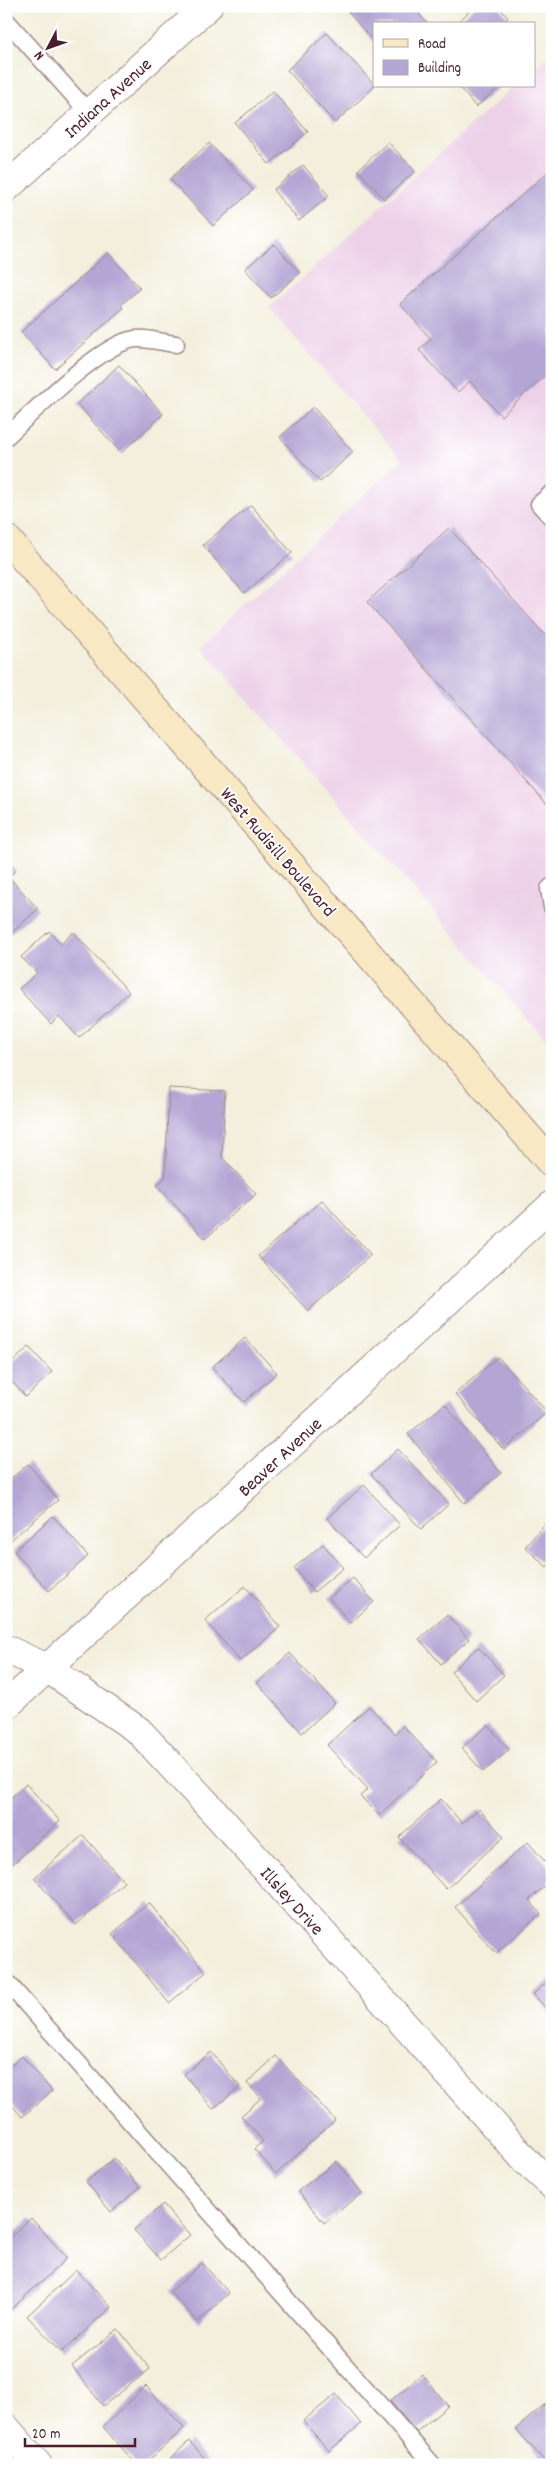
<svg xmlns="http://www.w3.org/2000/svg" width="558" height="2471" font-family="Dekko,sans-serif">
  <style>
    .built { fill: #edd1e9 }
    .building { fill: #b3a6d4 }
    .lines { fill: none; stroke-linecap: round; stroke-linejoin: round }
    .lane-casing { stroke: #9e8784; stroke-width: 19 }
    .street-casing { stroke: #9e8784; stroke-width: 30 }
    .secondary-casing { stroke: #9e8784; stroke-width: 30 }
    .lane { stroke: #fff; stroke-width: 16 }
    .street { stroke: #fff; stroke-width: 28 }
    .secondary { stroke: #f8e8c3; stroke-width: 28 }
    .labels { text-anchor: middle; stroke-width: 4; stroke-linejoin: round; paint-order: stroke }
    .street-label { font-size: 19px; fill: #4a1f2b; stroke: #fff }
  </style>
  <rect width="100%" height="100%" fill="#fff"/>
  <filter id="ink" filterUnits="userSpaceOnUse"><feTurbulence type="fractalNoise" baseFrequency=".02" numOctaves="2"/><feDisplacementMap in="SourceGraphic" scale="10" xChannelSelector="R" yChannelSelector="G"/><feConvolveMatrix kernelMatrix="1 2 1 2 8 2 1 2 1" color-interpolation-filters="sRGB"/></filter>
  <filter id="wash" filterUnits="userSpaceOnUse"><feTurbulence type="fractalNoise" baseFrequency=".0096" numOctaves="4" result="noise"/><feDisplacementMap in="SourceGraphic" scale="20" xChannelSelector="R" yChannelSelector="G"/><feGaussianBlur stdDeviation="1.12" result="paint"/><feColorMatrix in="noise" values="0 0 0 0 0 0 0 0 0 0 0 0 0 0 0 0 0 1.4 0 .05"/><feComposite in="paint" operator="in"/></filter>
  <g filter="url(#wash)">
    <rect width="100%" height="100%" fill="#f3efdc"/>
    <polygon class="built" points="552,52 552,1046 200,646 402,460 269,308 514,86 534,86 534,68"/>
    <g id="blocks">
      <g class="building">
        <polygon points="354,6 412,6 428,24 374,24 374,42 348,12"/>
        <polygon points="475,6 498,6 508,18 502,24 459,24 458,22"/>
        <polygon points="327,33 374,84 374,87 335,123 287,70"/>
        <polygon points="458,86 500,86 476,107"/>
        <polygon points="273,91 308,132 269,164 235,123"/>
        <polygon points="388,142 415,171 384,199 358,170"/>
        <polygon points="209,143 253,190 213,226 170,179"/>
        <polygon points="303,165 329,196 299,221 273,190"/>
        <polygon points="552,168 552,369 501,416 470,381 458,392 419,350 431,339 400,304"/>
        <polygon points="274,244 300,273 271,298 245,269"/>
        <polygon points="108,253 140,288 121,305 123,308 55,369 21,332"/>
        <polygon points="119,365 163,414 121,453 77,404"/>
        <polygon points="313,407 353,452 320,482 280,437"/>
        <polygon points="251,505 292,553 244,593 203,545"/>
        <polygon points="449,528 552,643 552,810 367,602"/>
        <polygon points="6,860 16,870 9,877 38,909 6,938"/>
        <polygon points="49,931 61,944 73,932 129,992 79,1038 59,1016 51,1024 19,989 37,973 21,957"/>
        <polygon points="169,1088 225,1091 222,1157 256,1194 205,1239 157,1185 165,1178"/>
        <polygon points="322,1200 371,1255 308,1311 258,1256"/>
        <polygon points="245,1338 277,1373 244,1402 212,1367"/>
        <polygon points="29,1347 52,1372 26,1397 6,1375 6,1368"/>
        <polygon points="498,1357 547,1412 504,1450 455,1394"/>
        <polygon points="445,1404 501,1473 464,1503 408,1434"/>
        <polygon points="398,1449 449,1504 421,1529 371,1474"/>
        <polygon points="28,1464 58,1500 6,1544 6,1483"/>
        <polygon points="364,1485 400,1525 364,1558 327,1518"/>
        <polygon points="53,1516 88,1556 49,1591 14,1551"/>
        <polygon points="550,1518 552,1561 547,1567 525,1547"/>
        <polygon points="323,1544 343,1568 314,1592 294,1568"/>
        <polygon points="353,1578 374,1602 350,1623 329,1598"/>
        <polygon points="245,1586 280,1627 240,1661 205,1620"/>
        <polygon points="447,1615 469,1639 441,1664 419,1639"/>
        <polygon points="478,1647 504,1675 476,1701 451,1672"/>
        <polygon points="290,1653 335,1703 302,1733 257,1683"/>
        <polygon points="369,1706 395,1734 403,1726 437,1762 379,1815 360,1796 368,1789 327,1745"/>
        <polygon points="488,1725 509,1750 483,1772 462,1748"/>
        <polygon points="26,1784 60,1821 6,1870 6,1802"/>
        <polygon points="441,1799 462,1823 479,1809 504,1837 446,1889 399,1837"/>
        <polygon points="83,1835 124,1882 76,1925 34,1878"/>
        <polygon points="528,1842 552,1870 552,1880 529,1900 541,1914 496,1953 455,1907"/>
        <polygon points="149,1903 206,1972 169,2003 112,1934"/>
        <polygon points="552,1978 552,2015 533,1994"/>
        <polygon points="211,2052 240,2087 213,2109 184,2074"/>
        <polygon points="22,2056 52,2091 22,2117 6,2098 6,2070"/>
        <polygon points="276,2056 335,2120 276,2174 254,2149 263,2141 241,2116 261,2098 247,2083"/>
        <polygon points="114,2158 140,2187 111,2212 86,2182"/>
        <polygon points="337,2161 362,2193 324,2223 298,2191"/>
        <polygon points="163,2204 190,2235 161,2260 134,2230"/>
        <polygon points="31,2218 67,2258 6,2314 6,2241"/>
        <polygon points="202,2263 229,2293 198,2322 170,2292"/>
        <polygon points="76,2270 111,2307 62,2352 27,2316"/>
        <polygon points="118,2329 150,2369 103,2406 72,2366"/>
        <polygon points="422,2374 448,2406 416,2432 390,2401"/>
        <polygon points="146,2386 184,2428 144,2465 137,2465 103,2427"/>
        <polygon points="336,2394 361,2424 329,2451 303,2421"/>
        <polygon points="552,2398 552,2463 548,2465 516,2429"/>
        <polygon points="189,2441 211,2465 164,2465"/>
      </g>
    </g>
  </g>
  <g filter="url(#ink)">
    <use href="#blocks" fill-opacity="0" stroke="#9e8784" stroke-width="1"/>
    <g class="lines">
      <g class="lane-casing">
        <g id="lane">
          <polyline points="6,20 89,113"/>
          <path d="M6,437C34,411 96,349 130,340C142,336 163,343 176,344"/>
          <polyline points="552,493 539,504 552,518"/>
          <polyline points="552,886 549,889 552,907"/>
          <polyline points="6,1981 433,2465"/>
        </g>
      </g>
      <g class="street-casing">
        <g id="street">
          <polyline points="6,188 208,6"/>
          <polyline points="6,1649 47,1668 139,1731 219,1817 526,2161 552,2185"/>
          <polyline points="6,1706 552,1205"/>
          <polyline points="6,2428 38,2465"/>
        </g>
      </g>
      <g class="secondary-casing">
        <polyline id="secondary" points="6,538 552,1164"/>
      </g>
      <use href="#lane" class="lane"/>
      <use href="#street" class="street"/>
      <use href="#secondary" class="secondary"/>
    </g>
  </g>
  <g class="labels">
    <g class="street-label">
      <text transform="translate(107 97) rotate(-42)" y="7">Indiana Avenue</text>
      <text transform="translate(279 851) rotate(49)" y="7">West Rudisill Boulevard</text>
      <text transform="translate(279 1456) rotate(-43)" y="7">Beaver Avenue</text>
      <text transform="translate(293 1900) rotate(48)" y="7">Illsley Drive</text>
    </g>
  </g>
  <rect width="558" height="2471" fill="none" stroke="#fff" stroke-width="25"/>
  <rect x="373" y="22" width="162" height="65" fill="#ffffff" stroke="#b7a5aa"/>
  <rect x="383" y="39" width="25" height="8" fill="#f8e8c3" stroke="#b7a5aa"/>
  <text x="418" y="48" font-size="15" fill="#4a1f2b">Road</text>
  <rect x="383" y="60" width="25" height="15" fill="#b3a6d4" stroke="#b7a5aa"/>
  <text x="418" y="72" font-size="15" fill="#4a1f2b">Building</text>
  <g transform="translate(48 48) rotate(229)" stroke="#ffffff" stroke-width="4" paint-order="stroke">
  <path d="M0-4L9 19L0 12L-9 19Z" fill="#4a1f2b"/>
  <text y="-8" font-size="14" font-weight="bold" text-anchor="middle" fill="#4a1f2b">N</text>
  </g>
  <path d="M25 2438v8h110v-8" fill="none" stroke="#4a1f2b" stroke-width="2.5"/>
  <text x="32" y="2438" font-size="15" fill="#4a1f2b" stroke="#ffffff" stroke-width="4" paint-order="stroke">20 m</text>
</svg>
